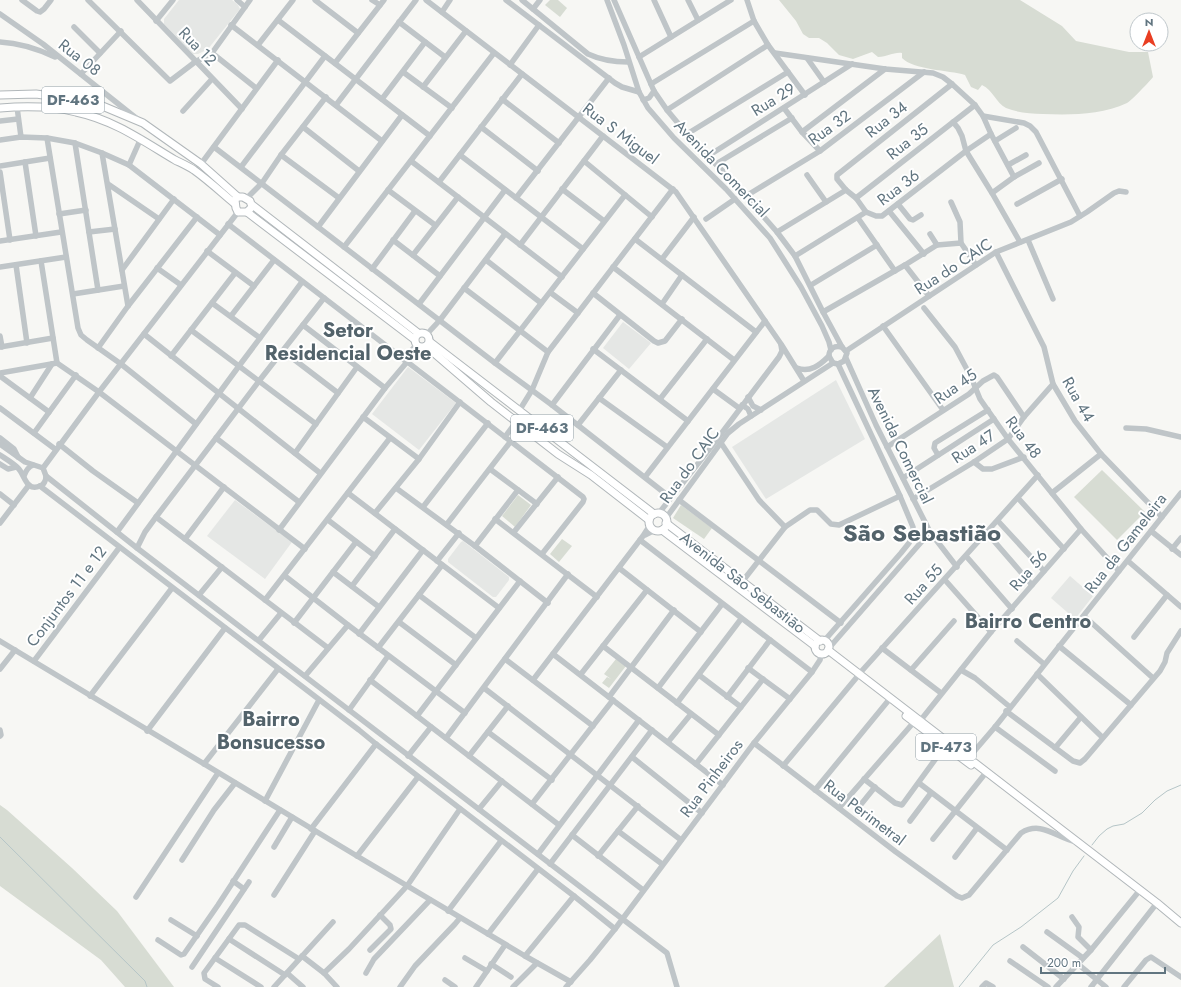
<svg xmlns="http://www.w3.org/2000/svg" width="1181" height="987" font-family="Jost,sans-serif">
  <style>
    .built { fill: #e5e7e5 }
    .green { fill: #d7dcd3 }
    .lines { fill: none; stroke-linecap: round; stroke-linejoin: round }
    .stream { stroke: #b5c5c7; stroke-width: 1 }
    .major-casing { stroke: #b1b7ba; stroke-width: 9 }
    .minor { stroke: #bfc5c8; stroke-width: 5.5 }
    .major { stroke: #fff; stroke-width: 7 }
    .labels { text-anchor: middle; stroke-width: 4; stroke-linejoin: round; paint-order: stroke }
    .shield { fill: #fff; stroke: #909ea6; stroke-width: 1 }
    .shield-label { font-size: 15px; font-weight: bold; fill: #617580 }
    .street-label { font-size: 16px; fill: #617580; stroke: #fff }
    .district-label { font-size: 20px; font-weight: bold; fill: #53636b; stroke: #fff }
    .town-label { font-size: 24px; font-weight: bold; fill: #53636b; stroke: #fff }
  </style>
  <rect width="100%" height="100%" fill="#f7f7f4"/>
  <g class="built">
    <polygon points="179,0 232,0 238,5 240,9 208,49 198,54 193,54 164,24 164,19"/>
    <polygon points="623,322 651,343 629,369 603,348"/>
    <polygon points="408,367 456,403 419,450 372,414"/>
    <polygon points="836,380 865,439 766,499 732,447"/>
    <polygon points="235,500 292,542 265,579 207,536"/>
    <polygon points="463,541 509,577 509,580 496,597 493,597 448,562 448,559 461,542"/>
    <polygon points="1070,576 1093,596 1075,619 1051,598"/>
  </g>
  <g class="green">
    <polygon points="550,0 558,0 567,8 560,17 545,5"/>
    <path d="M779,0H1020L1062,26L1076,41L1129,52H1148L1153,77C1150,81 1131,101 1127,103C1101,115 1071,115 1043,114C1030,113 1018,113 1006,108C996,103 993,90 982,85L978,90L971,87L965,75C949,70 913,70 902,58V53C893,52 888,57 878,57L872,52L853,59L839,55L827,43L819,38H809L803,34L796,21Z"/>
    <polygon points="1102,470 1145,512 1117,540 1074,497"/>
    <polygon points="518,495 531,505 515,527 502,516"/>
    <polygon points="681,505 712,528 704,539 673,518"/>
    <polygon points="562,539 572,546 559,562 550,554"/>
    <polygon points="616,659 626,666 609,688 602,683 607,677 611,679 604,674"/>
    <polygon points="0,805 7,810 72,868 117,911 174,987 125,987 101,960 0,886"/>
    <polygon points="940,934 954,987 884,987"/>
  </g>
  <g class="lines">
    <g class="stream">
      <polyline points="0,837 145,981 147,987"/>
      <polyline points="1092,845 1099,836 1107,829 1113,826 1124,824 1142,813 1155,800 1167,791 1181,785"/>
      <polyline points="959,987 993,945 1021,927 1058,898 1073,871 1084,856"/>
    </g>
    <g class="major-casing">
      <g id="major">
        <polyline points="0,95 36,94 50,96 100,105 143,123 201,164 238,197"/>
        <path d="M0,108C25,106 52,106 76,112C114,120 143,141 175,160C181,163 188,166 194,170C208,180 221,192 234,203"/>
        <polyline points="238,197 243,197 250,201 251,204 418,333"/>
        <polyline points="235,200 236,208 238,212 247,212 250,209"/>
        <polyline points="247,212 414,339"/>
        <circle cx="422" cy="340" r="7"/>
        <polyline points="430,342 654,514"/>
        <polyline points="426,346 491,402 558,454 591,475 649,520"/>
        <circle cx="658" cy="522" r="9"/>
        <polyline points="666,523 820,641"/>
        <polyline points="662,530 815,646"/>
        <circle cx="822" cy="647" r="7"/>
        <polyline points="828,650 1157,903 1181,923"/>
        <polyline points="906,716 971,765"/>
      </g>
    </g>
    <g class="minor">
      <polyline points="22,0 37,11 40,12 44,9 51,0"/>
      <polyline points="88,0 170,81 195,62 212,53 250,0"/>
      <polyline points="137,0 242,109"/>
      <polyline points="237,0 245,7"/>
      <polyline points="315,0 358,33"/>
      <polyline points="372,0 380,5"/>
      <polyline points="426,0 676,192 781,344 804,381"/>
      <polyline points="506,0 615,83 622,87 639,92"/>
      <path d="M522,0L588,54C601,60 613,62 628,62"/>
      <polyline points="607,0 624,45 639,92 648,108 674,138 726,189 770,238 801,287 822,326 829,342 831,350"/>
      <polyline points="614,0 654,91 667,110 687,134 735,184 777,232 795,256 823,312 842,347 847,353 844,361 838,364 833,363 829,356"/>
      <polyline points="654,0 671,37"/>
      <polyline points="688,0 698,20"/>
      <polyline points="747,0 754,21 768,45 805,95"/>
      <polyline points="533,9 540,0"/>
      <polyline points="442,12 450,0"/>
      <polyline points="0,14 43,44 136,118"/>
      <polyline points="278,20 430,136"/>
      <polyline points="156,21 173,0"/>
      <polyline points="399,22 445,57"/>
      <polyline points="231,25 382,141"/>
      <polyline points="74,27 100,53"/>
      <path d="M0,42C19,43 38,49 55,57"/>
      <polyline points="258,45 293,0"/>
      <polyline points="212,53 256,88"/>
      <polyline points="775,53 885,69 933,73 943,77 952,84 975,105 983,116 1024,123 1030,126 1036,132 1080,216"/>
      <polyline points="639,57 731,0"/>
      <polyline points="807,58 824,82"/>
      <polyline points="335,63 384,0"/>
      <polyline points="510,65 539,25"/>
      <polyline points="403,72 452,108"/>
      <polyline points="81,74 121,31"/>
      <polyline points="651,84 754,21"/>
      <polyline points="423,87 466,31"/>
      <polyline points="382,99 425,42"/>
      <polyline points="502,99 559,143"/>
      <polyline points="643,100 649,98 654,91"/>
      <polyline points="336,105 416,0"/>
      <polyline points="17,107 21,137"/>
      <polyline points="784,108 802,132 820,151"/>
      <polyline points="667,110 768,45"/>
      <polyline points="183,111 212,79"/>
      <polyline points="983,116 991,134 1014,177"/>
      <polyline points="0,121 18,119"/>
      <polyline points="953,122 958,128 962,136 966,151 992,193 1020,242"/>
      <polyline points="303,127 359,171"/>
      <polyline points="481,127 538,171"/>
      <polyline points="802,132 885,69"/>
      <polyline points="687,134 788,72"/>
      <polyline points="47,138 78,328 81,335 87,340 121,364 196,424"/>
      <polyline points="0,140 21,137 47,138 75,143 102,153 129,165 220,235"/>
      <polyline points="995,141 1016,128"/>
      <polyline points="75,143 98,290"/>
      <polyline points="214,147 495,363 552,405 671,498"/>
      <polyline points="102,153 128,306"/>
      <polyline points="281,155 339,198"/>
      <polyline points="460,155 583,249"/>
      <polyline points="708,156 852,64"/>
      <polyline points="411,161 562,277"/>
      <polyline points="584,161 652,217"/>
      <polyline points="25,162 36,236"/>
      <polyline points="201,164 278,60"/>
      <polyline points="716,164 792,118"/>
      <polyline points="129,165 141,138"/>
      <polyline points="1008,165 1026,155"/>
      <polyline points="0,166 50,158"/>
      <polyline points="241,167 325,56"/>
      <polyline points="0,172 10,240"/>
      <polyline points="807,175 826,202"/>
      <polyline points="439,182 522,74"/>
      <polyline points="108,184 159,219"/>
      <polyline points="562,189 604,221"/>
      <polyline points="388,190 435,225"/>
      <polyline points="992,193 1014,177 1039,163"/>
      <polyline points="746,196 820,151 924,72"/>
      <polyline points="247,198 262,183 281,155 326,97"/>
      <polyline points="516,198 609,78"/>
      <polyline points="856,198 975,105"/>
      <polyline points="951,202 960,222 961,243 976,265"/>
      <polyline points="898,204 910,219 913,220 921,215"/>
      <polyline points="1017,204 1062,179"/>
      <polyline points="889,211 924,254"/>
      <polyline points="866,212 856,198 846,190 837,179 837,175 952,84"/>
      <polyline points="59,214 86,210"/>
      <polyline points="858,218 895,271"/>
      <polyline points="706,219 735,199"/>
      <polyline points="228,224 583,497 584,499 583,502 542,554"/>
      <polyline points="318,227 402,115"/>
      <polyline points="89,232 115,229"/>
      <polyline points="777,232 846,190"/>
      <polyline points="930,234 937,245"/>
      <polyline points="635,239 756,332"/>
      <polyline points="393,240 440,276"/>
      <polyline points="1028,240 1053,299"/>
      <polyline points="0,241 61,232"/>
      <polyline points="520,245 603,136"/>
      <polyline points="344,247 494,53"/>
      <polyline points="207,251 254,286"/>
      <polyline points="996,252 1044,347 1053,384 1075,421 1101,454 1162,517"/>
      <polyline points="413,255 458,197"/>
      <polyline points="795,256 866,212 876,216 882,216 966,151 991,134"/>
      <polyline points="662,259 694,217"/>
      <polyline points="486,260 541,303"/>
      <polyline points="41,261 57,363"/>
      <polyline points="16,265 27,343"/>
      <polyline points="905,265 929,296"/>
      <polyline points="0,267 66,257"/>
      <polyline points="613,267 734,360"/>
      <polyline points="157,268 181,285"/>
      <polyline points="372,269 415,211"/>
      <polyline points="122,270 174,199"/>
      <polyline points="811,285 877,245"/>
      <polyline points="464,288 548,352"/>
      <polyline points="551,293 578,313"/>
      <polyline points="593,293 654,341 658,343 665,341 682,319"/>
      <polyline points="73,294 124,286"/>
      <polyline points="212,303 260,338"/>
      <polyline points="419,304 505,190"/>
      <polyline points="662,304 682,275"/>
      <polyline points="924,308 955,347 971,377 980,399 1008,439 1081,529 1119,571"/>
      <polyline points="823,312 905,265 937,245 961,243"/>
      <polyline points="231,316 274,260"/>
      <polyline points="303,325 385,388"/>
      <polyline points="883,326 943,410"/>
      <polyline points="191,330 316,424"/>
      <polyline points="144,334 320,473"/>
      <polyline points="427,334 440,320 505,234"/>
      <polyline points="0,336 2,347"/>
      <polyline points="0,347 53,338"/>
      <polyline points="98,348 128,306 197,217"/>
      <polyline points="593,349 688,421"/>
      <polyline points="283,351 338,393"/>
      <polyline points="846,351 996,252 1071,222 1087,212 1114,193 1119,191 1126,192"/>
      <polyline points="171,356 235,273"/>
      <polyline points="404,360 416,345"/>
      <polyline points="495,363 625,195"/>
      <path d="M797,368C810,373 820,365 829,356C829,349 834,345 842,347"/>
      <polyline points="0,373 57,363 99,392 305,549"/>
      <polyline points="0,376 49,412"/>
      <polyline points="713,389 739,408"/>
      <polyline points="748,397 753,406 761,410"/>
      <polyline points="30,398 52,364"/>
      <polyline points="599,398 667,447"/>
      <polyline points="660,399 707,339"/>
      <polyline points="552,405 620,315"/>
      <polyline points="742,405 748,409 751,416"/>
      <polyline points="0,408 55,449"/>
      <polyline points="519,411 532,390 548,352 673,189"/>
      <polyline points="363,417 419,459"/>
      <polyline points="578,425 621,370"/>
      <polyline points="1126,428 1146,429 1181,437"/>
      <polyline points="34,433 76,375"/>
      <polyline points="505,437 516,422"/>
      <polyline points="0,438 14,449 18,457"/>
      <polyline points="216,438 299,502"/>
      <polyline points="721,443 759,500 785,527"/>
      <polyline points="0,444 25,462 43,468 46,476 137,548 667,953 677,987"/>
      <polyline points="59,444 93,471 138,503"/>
      <polyline points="887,447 969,394 983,381 994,375 997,377 1024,417"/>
      <polyline points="295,453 357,367"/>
      <path d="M0,455C6,459 13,463 18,468C25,475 26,492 40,486C44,485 46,480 46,476"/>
      <polyline points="938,455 934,448 935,443 988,410"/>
      <polyline points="974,462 983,469 992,469 1024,457"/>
      <polyline points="0,464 8,469 16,467"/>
      <polyline points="43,468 99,392 238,212"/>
      <polyline points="490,469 537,504"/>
      <path d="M24,476C26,470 28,467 33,465"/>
      <polyline points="645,477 765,321"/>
      <polyline points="903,478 994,419"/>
      <polyline points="40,486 359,730 376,744 574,896 615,929"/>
      <polyline points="396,488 475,546 548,603"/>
      <polyline points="348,493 499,608"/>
      <polyline points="1052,493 1101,454"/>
      <polyline points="0,494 14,505"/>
      <polyline points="1018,498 1064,549"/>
      <polyline points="913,499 974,462 1008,439 1024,417 1053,384"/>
      <polyline points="679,500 841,623"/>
      <polyline points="423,507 488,423"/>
      <polyline points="375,513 419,459 460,402"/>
      <polyline points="659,513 715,442 779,357 782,351 781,345"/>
      <polyline points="156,517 328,648"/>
      <polyline points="666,518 728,433 739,424 833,363"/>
      <polyline points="495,519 597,597"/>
      <polyline points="328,520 375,556"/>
      <polyline points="998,521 1044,571"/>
      <polyline points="0,523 29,485"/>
      <polyline points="447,524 511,441"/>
      <polyline points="279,530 385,388 407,362"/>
      <polyline points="1151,531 1181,555"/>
      <polyline points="117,532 239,366 302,282"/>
      <polyline points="514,532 558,477"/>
      <polyline points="930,532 957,567"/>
      <polyline points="987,533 1032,585"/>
      <polyline points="645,535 655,530"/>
      <polyline points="185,539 224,487"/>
      <polyline points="640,540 812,672"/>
      <polyline points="475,546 518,490"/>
      <polyline points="137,548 145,532 156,517 216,438 259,381 324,298"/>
      <polyline points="1172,549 1181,538"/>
      <polyline points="966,556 1012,609"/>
      <polyline points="437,561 459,533"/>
      <polyline points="1128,561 1181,607"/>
      <polyline points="619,568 701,632"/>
      <polyline points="333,572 379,607"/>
      <polyline points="285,576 348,625 465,713"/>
      <polyline points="945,580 991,632"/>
      <polyline points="742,582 785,527 810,510 817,510 831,524 839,525 900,496"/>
      <polyline points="352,586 395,529"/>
      <polyline points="199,595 222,567"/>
      <polyline points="419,595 476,638"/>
      <polyline points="265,600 390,438"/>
      <polyline points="1084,616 1153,678"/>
      <polyline points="399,622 456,665"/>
      <polyline points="294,623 356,542"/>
      <polyline points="359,634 423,550"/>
      <polyline points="1134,637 1167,595"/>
      <polyline points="259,640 281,613"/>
      <polyline points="0,641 357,856 525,956 571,982"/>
      <polyline points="824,641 901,553 909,543 912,537 913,527 900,496 838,364"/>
      <polyline points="1017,641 1044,664"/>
      <polyline points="603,646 719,735"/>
      <polyline points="1059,646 1131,705"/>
      <polyline points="378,648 442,565"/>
      <polyline points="829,648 930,532 876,425 846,358"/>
      <polyline points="882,648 941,693"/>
      <polyline points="553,654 723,785"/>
      <polyline points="505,659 593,726"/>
      <polyline points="34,661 119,548"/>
      <polyline points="748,668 790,699"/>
      <polyline points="0,669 15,650"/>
      <polyline points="911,670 954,621"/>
      <polyline points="961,670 975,678 1010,707"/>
      <polyline points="581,674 647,590"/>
      <polyline points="859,674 1038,475"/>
      <polyline points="1037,674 1102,737"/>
      <polyline points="699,675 741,707"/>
      <polyline points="305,676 348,625"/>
      <polyline points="370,680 559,825"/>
      <polyline points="533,680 643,536 650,525"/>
      <polyline points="484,688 681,840"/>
      <polyline points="658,688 722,604"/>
      <polyline points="90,696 172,588"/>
      <polyline points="609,697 674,610"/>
      <polyline points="727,697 770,640"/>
      <polyline points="677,703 741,619"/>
      <polyline points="349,710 388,656"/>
      <polyline points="1006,711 1073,761 1080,763 1085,759 1160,671 1165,662 1167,653 1181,631"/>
      <polyline points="417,716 520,581"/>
      <polyline points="920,721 991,632 1081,529"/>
      <polyline points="995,727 1055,771"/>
      <polyline points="0,730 1,735 0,736"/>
      <polyline points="147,731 225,628"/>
      <polyline points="488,732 552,780"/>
      <polyline points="446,738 568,574"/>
      <polyline points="668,742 691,714"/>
      <path d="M754,743L896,852L957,896L962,898L969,895L1021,833C1042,820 1056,838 1077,842"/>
      <polyline points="1055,748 1081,717"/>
      <polyline points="408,756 431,727"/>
      <polyline points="469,756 508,706"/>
      <polyline points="632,757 702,813"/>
      <polyline points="965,760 971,755 995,727 1181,493"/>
      <polyline points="204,764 278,669"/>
      <polyline points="696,764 763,679"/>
      <polyline points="783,766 857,677"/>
      <polyline points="864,779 895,803 902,805 945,746"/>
      <polyline points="919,783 1007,850"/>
      <polyline points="815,790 888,701"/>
      <polyline points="265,801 319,700"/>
      <polyline points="532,804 613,700"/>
      <polyline points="839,808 914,722"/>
      <polyline points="858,808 875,787"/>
      <polyline points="479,809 502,781"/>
      <polyline points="910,821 931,793"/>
      <polyline points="311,829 376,744"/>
      <polyline points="618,831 662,864"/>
      <polyline points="572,835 643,890"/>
      <polyline points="933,839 984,775"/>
      <polyline points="274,847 292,817"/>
      <polyline points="538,854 639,720"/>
      <polyline points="357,856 418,777"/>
      <polyline points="598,856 638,806"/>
      <polyline points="955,857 977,828"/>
      <polyline points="182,860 214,810 235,783"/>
      <polyline points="550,864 652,730"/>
      <polyline points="233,881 244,889"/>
      <polyline points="274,895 315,831"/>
      <polyline points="136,897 218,773"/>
      <polyline points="448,911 501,841"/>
      <polyline points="1072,917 1079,927 1078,937 1091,950"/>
      <polyline points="171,920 197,936"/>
      <polyline points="1047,932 1083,958"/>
      <polyline points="488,934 538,869"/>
      <polyline points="229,939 285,975"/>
      <polyline points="158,940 181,955 184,954 218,905 280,810"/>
      <polyline points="1023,947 1064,979"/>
      <polyline points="370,950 391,929 390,925 380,915"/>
      <polyline points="302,956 324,973 337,987"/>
      <polyline points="525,956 574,896"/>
      <polyline points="215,958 261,987"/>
      <polyline points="465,958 487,971"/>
      <polyline points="1010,961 1048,987"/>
      <polyline points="491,964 511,977"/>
      <polyline points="1078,964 1106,987"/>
      <polyline points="192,967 249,882"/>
      <polyline points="287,973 303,987"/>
      <polyline points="324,973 349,949 407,886 460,809"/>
      <polyline points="366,973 374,959 430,900"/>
      <polyline points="445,980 455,987"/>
      <polyline points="218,987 205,979 204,973 239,925 245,925 299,959"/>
      <polyline points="274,987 333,922"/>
      <polyline points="400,987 415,966 455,924 460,918"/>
      <polyline points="476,987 505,945"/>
      <polyline points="513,987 537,963"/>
      <polyline points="566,987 590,960 615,929 754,743 812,672 820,660 821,654"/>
      <polyline points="982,987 986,983 993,987"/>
      <polyline points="1056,987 1091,950 1140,890"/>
      <polyline points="1091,987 1157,903"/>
      <polyline points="1124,987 1146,960 1151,957 1181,977"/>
    </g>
    <use href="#major" class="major"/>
  </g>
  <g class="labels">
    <g class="shield">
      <rect x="42" y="87" width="62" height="26" rx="3"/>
      <rect x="511" y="415" width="62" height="26" rx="3"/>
      <rect x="916" y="734" width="60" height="26" rx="3"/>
    </g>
    <g class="shield-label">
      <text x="73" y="105">DF-463</text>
      <text x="542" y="433">DF-463</text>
      <text x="946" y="752">DF-473</text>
    </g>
    <g class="street-label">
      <text transform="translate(198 46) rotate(46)" y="6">Rua 12</text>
      <text transform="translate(80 57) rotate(38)" y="6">Rua 08</text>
      <text transform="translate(773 99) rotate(-32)" y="6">Rua 29</text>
      <text transform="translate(886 119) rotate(-38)" y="6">Rua 34</text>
      <text transform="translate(829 127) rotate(-36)" y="6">Rua 32</text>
      <text transform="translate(621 133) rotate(37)" y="6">Rua S Miguel</text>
      <text transform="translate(907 141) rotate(-38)" y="6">Rua 35</text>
      <text transform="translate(722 168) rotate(46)" y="6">Avenida Comercial</text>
      <text transform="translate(898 187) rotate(-37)" y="6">Rua 36</text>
      <text transform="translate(953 266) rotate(-33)" y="6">Rua do CAIC</text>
      <text transform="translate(955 386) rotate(-35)" y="6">Rua 45</text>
      <text transform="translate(1079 399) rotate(60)" y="6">Rua 44</text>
      <text transform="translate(1024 437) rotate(53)" y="6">Rua 48</text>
      <text transform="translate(901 445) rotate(64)" y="6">Avenida Comercial</text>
      <text transform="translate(973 446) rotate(-33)" y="6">Rua 47</text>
      <text transform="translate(689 465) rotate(-54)" y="6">Rua do CAIC</text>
      <text transform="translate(1125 543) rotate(-52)" y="6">Rua da Gameleira</text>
      <text transform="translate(1028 570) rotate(-49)" y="6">Rua 56</text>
      <text transform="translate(743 582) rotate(38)" y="6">Avenida São Sebastião</text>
      <text transform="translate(923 584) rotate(-48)" y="6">Rua 55</text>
      <text transform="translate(66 596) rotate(-53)" y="6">Conjuntos 11 e 12</text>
      <text transform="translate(711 778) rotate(-53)" y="6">Rua Pinheiros</text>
      <text transform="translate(865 812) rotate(37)" y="6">Rua Perimetral</text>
    </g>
    <g class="district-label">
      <text x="348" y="337">Setor<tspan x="348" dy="23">Residencial Oeste</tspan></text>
      <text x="1028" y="628">Bairro Centro</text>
      <text x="271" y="726">Bairro<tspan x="271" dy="23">Bonsucesso</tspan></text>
    </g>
    <g class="town-label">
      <text x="922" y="541">São Sebastião</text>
    </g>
  </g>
  <g transform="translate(1149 32)"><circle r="19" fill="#ffffff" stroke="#c0c8cc"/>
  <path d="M0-3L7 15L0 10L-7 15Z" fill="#e93e22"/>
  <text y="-6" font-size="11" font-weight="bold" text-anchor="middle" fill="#617580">N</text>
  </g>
  <path d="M1041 967v6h124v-6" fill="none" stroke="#617580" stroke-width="2"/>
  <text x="1047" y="967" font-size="12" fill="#617580" stroke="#ffffff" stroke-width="3" paint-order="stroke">200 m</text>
</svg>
